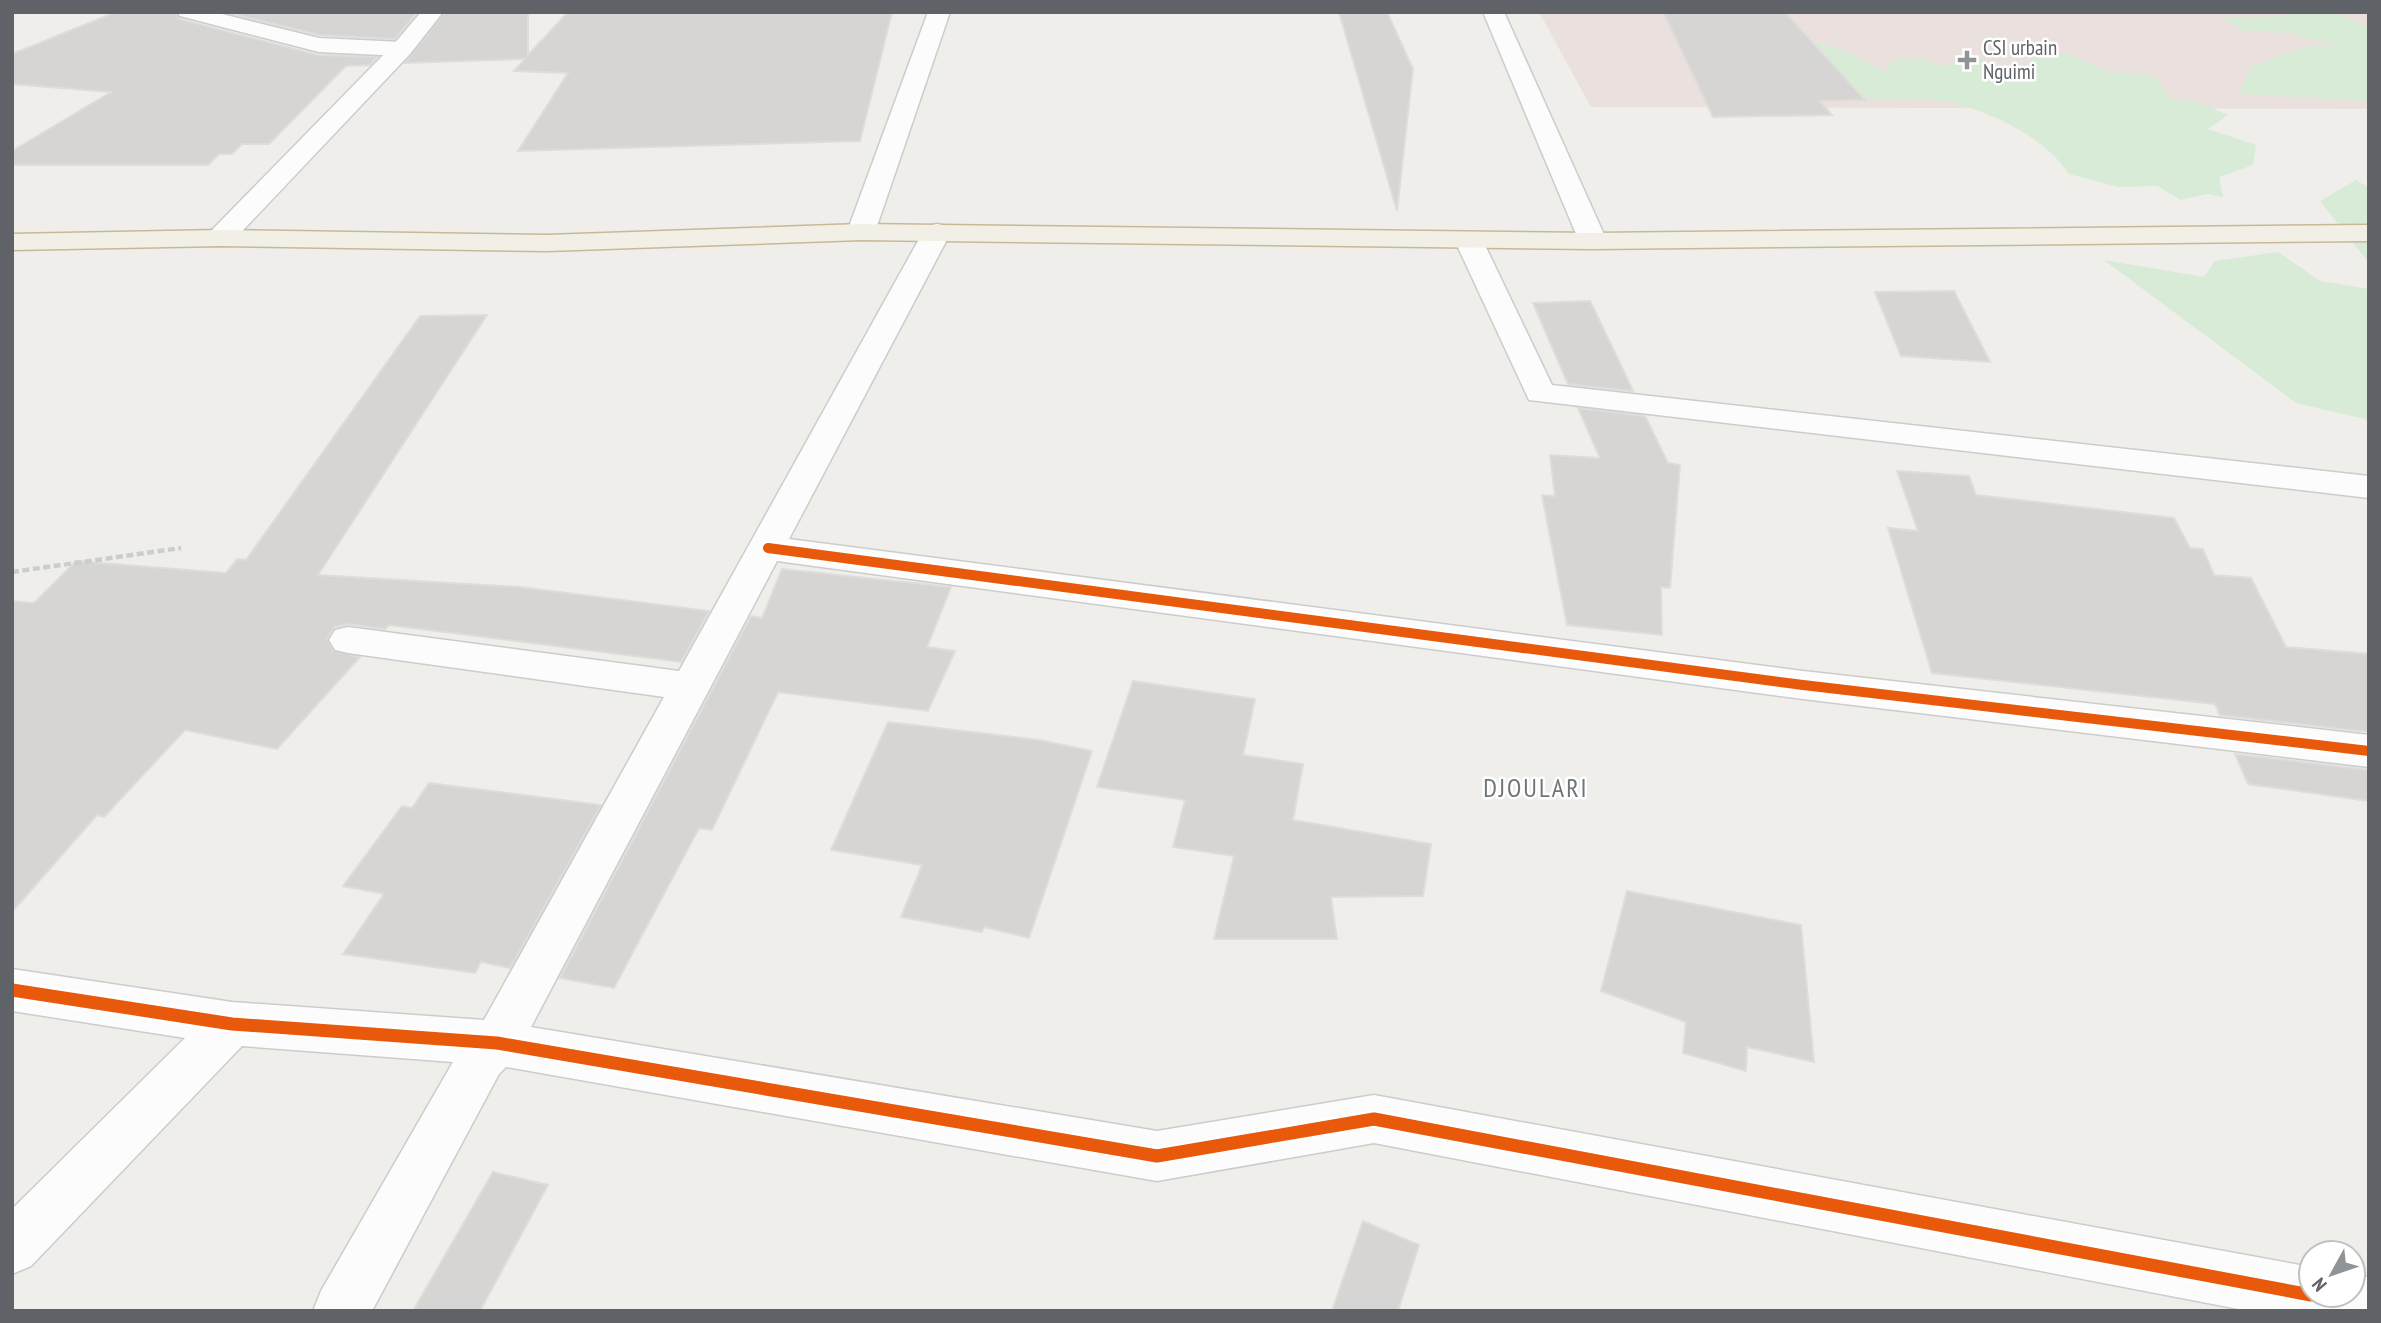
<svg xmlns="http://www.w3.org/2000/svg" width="2381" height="1323" font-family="'PT Sans Narrow',sans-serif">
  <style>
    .medical { fill: #eae0de }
    .green { fill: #d8ebd6 }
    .building { fill: #d6d5d3; stroke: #deddd9; stroke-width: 2 }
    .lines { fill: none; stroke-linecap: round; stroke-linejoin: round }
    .minor-casing { stroke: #cbcccc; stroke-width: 3 }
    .tertiary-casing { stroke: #cbcccc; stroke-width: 3 }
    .trunk-casing { stroke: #c8b996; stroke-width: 3 }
    .path { stroke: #cacfcc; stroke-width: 4.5; stroke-dasharray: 7 3.5; stroke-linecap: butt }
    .minor { fill: #fdfcfc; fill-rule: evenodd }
    .tertiary { fill: #fdfcfc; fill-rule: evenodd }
    .trunk { fill: #f2f0e6; fill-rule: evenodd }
    .cycleway-far1-casing { stroke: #fff; stroke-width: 15 }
    .cycleway-casing { stroke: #fff; stroke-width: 18 }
    .cycleway-far1 { stroke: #e8590c; stroke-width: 10 }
    .cycleway { stroke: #e8590c; stroke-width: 13 }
    .poi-dot { fill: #919496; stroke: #fff; stroke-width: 2.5 }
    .labels { text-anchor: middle; stroke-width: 5; stroke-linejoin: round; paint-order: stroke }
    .far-poi-label { font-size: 21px; fill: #5f6368; stroke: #fff; text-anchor: start }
    .neighbourhood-label { font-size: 26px; letter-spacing: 2px; fill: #70757a; stroke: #fff }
  </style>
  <rect width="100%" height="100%" fill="#efeeea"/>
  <polygon class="medical" points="1539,12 2369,12 2369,109 1591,107"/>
  <g class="green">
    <polygon points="2283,12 2332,12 2369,27 2369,101 2238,94 2252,66 2308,46 2338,45 2288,33 2244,31 2223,18 2291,16"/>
    <path d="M1819,43L1852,54L1887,73L1891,60L1920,58L1947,66C1976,48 2010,69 2037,81L2024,68L2035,56L2069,53L2105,71L2154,76L2172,100L2194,101L2228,115L2208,129L2256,145L2253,165L2219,177L2223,197L2207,194L2181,200L2157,186L2118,187L2069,174C2045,136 1980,105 1935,100C1908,97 1882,104 1854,95C1832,88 1809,70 1788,58Z"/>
    <polygon points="2356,180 2369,188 2369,263 2320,201"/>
    <polygon points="2278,252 2320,281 2369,289 2369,420 2296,403 2104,260 2204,277 2215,261"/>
  </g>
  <g class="building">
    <polygon points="116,12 175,12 179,19 318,55 377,57 370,65 346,66 269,144 242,144 232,154 219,154 208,165 12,165 12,151 111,92 12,84 12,54"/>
    <polygon points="226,12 417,12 395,39 319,35"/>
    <polygon points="445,12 528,12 528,55 568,12 892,12 860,141 518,151 568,73 514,71 525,59 405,63"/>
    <polygon points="1339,12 1387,12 1413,69 1397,211"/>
    <polygon points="1663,12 1785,12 1865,100 1820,101 1832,115 1713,117"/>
    <polygon points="1954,291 1990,362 1901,356 1875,292"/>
    <polygon points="1590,301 1606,334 1633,391 1568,384 1533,303"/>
    <polygon points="487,315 318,575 520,587 709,611 681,662 389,625 385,629 348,624 334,627 327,639 333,651 360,657 277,749 185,730 104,817 97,815 12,912 12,601 34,603 76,561 226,573 237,559 246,560 420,316"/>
    <polygon points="1578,408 1645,416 1668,463 1680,465 1670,588 1661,587 1662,635 1567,625 1542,495 1555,496 1550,455 1600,458"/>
    <polygon points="1897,471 1969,476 1976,495 2174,518 2190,548 2203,549 2214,575 2251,578 2286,647 2369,654 2369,732 2220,715 2215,704 1932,673 1888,528 1918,531"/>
    <polygon points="782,569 951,587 927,647 955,651 928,711 778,692 712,830 699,828 614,988 560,978 751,616 762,618"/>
    <polygon points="1133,681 1255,699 1243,755 1303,764 1293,820 1431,844 1423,896 1331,897 1337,939 1214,939 1234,856 1173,847 1185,800 1097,787"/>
    <polygon points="888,722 1039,740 1092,751 1029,938 984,927 982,932 901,917 922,865 831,850"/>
    <polygon points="2235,754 2369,770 2369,801 2248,784"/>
    <polygon points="429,783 601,805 510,968 481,962 475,973 343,954 384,894 343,886 402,806 412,808"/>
    <polygon points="1627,891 1801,925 1814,1062 1747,1047 1746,1071 1683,1053 1686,1022 1601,991"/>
    <polygon points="493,1172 548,1185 480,1311 413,1311"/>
    <polygon points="1363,1221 1419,1245 1398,1311 1332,1311"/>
  </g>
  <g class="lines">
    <g class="minor-casing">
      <g id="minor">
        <polygon points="177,12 214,12 319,38 402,42 413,49 402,56 319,52 180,16"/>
        <polygon points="928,12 950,12 875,232 871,238 851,238 847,232"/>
        <polygon points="1483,12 1504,12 1607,241 1603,247 1583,247 1579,241"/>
        <polygon points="937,224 947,226 951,232 789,539 1803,671 2369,735 2369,767 1803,699 777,561 531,1027 1157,1131 1374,1095 2311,1267 2311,1295 2353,1295 2353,1274 2369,1277 2369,1311 2249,1311 1374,1143 1157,1181 506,1067 499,1074 372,1311 313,1311 321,1291 453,1062 242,1046 31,1266 12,1274 12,1209 185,1038 12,1011 12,969 232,1002 484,1020 664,697 348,653 335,650 329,640 335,630 348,627 679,671 923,232 927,226"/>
        <polygon points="1469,233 1479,235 1483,241 1552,385 2369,476 2369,498 1529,400 1455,241 1459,235"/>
      </g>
    </g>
    <g class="tertiary-casing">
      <polygon id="tertiary" points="421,12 443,12 410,54 230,244 210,244 206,238 210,232 394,44"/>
    </g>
    <g class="trunk-casing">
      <polygon id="trunk" points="861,224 1593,233 2369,225 2369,241 1593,249 861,240 547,251 220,246 12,250 12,234 220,230 547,235"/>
    </g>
    <polyline class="path" points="12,572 181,548"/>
    <use href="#minor" class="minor"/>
    <use href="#tertiary" class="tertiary"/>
    <use href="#trunk" class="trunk"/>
    <g class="cycleway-far1-casing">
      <polyline id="cycleway-far1" points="768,548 1803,685 2369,751"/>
    </g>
    <g class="cycleway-casing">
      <polyline id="cycleway" points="12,990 232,1024 497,1043 1157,1156 1374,1119 2311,1295"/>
    </g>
    <use href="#cycleway-far1" class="cycleway-far1"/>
    <use href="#cycleway" class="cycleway"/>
  </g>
  <path class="poi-dot" d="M1963.5 49.5h7v7h7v7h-7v7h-7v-7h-7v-7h7z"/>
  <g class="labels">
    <g class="far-poi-label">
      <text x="1983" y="55">CSI urbain<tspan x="1983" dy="24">Nguimi</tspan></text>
    </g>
    <g class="neighbourhood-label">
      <text x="1536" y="797">DJOULARI</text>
    </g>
  </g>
  <rect width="2381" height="1323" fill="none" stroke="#5f6368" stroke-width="28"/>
  <g transform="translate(2332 1274) rotate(230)"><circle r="33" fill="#ffffff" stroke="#bfc1c3" stroke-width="2"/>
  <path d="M0-5L12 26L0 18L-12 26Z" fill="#919496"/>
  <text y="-10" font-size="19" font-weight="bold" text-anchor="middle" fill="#5f6368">N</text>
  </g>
</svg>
